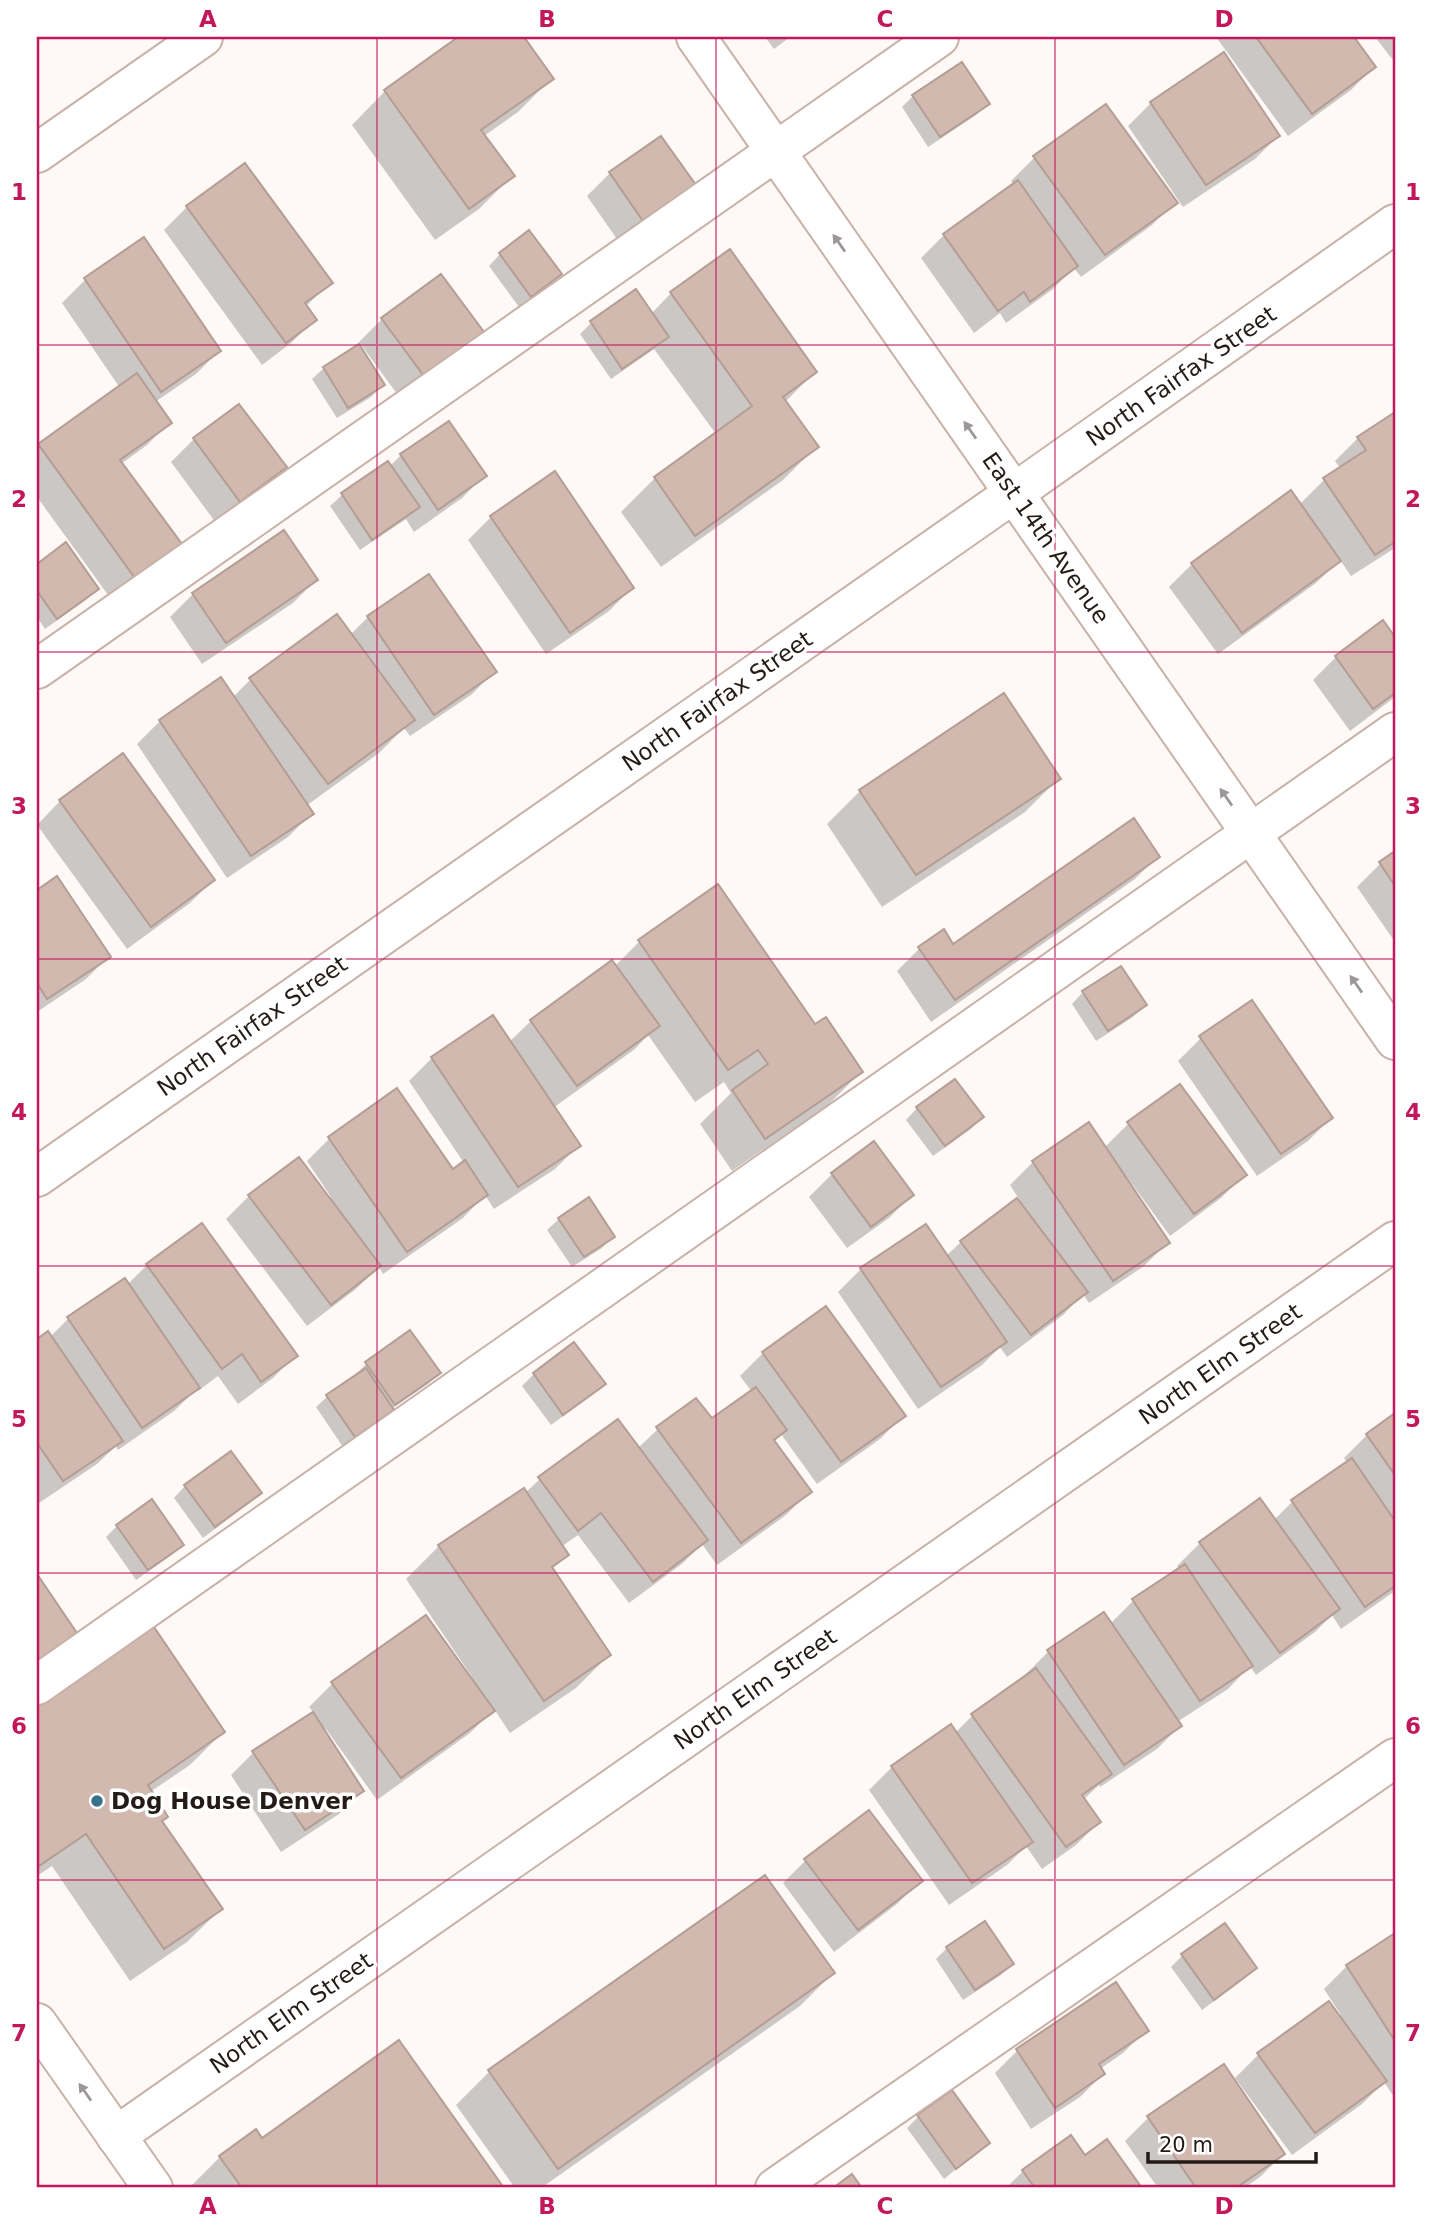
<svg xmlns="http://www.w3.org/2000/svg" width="1432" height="2225" font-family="'DejaVu Sans',sans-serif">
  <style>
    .shadow { fill: #0003 }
    .building { fill: #d1b9af; stroke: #b49d93; stroke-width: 2 }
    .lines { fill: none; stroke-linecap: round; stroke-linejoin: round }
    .minor-casing { stroke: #c8b1a7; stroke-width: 42 }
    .major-casing { stroke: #c8b1a7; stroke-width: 42 }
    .minor { stroke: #fff; stroke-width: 38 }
    .major { stroke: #fff; stroke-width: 38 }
    .oneway { fill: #9c9897 }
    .grid { fill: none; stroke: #c2185b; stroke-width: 2; stroke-opacity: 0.55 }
    .poi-dot { fill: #37728a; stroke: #fff; stroke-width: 2.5 }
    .labels { text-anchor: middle; stroke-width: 7; stroke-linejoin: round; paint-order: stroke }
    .street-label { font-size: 23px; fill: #241b17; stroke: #fff }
    .poi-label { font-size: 23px; font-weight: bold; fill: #241b17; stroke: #fff; text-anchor: start }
    .neatline { fill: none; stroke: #c2185b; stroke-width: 2.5 }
    .grid-label { font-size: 23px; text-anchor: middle; font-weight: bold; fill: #c2185b }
  </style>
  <rect width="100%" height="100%" fill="#fef9f7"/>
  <g class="shadow">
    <polygon points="461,37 522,37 552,78 518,112 484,136 512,176 479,209 435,240 352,125 385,91"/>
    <polygon points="765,37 790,37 774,49"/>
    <polygon points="1216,37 1352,37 1374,67 1351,90 1288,136"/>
    <polygon points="1375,37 1395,37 1395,59 1393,60"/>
    <polygon points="913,96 987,104 976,115 928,147 902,107"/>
    <polygon points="1151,103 1278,136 1255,159 1183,207 1128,126"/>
    <polygon points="1034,158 1175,202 1152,225 1081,277 1074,268 1053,289 1006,323 1000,313 974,333 921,258 944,235 1014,184 1011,181"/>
    <polygon points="610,173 693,185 619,242 587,196"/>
    <polygon points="187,207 330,283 305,307 314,320 291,343 262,365 164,230"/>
    <polygon points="144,240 219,351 196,374 155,402 170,422 147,445 121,464 179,544 111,599 37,497 37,448 120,388 62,303 85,280"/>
    <polygon points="500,254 559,274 519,307 489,266"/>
    <polygon points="671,293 815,372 785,402 816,447 783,480 661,567 621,512 655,478 716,434 654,349 611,379 580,334 591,323 651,314"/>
    <polygon points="382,319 484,336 403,402 359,342"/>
    <polygon points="324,368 383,385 371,397 337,418 312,379"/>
    <polygon points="1395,414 1395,548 1351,576 1340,560 1316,583 1218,654 1169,587 1192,564 1299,505 1325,479 1341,469 1335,461 1358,438"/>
    <polygon points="194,439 285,467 262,490 216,523 171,462"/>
    <polygon points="401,455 485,475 462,498 414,532 406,519 360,550 330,506 342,495 388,463 390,466"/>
    <polygon points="491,517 632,588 609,611 546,654 468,540"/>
    <polygon points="66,545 97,589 86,600 45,629 37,617 37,566"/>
    <polygon points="316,580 293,603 202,664 170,617 193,594"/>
    <polygon points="368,617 494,672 471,695 410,736 404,728 379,753 306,806 311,814 288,837 227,878 137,744 160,721 233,697 251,679 350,635"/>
    <polygon points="1383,623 1395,640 1395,697 1350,731 1313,680 1336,657"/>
    <polygon points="122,756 213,880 190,903 127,949 37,825 60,801"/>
    <polygon points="1058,779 1025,812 882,907 827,824 860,791"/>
    <polygon points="1395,853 1395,942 1357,887 1380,864"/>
    <polygon points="1158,856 1135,879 931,1022 897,971 920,948 952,946"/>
    <polygon points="56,879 109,956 86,979 37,1012 37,892"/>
    <polygon points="640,941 815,1027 861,1072 828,1105 732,1171 700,1124 731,1093 724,1082 695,1102 648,1035 635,1049 553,1108 578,1146 555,1169 494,1209 485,1195 463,1218 383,1274 379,1267 356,1289 307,1326 226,1219 249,1196 328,1199 331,1197 307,1161 330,1138 453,1172 464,1163 409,1081 432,1058 509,1042 531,1021 615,966"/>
    <polygon points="1083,992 1145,1005 1133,1017 1096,1041 1072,1004"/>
    <polygon points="1201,1038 1331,1118 1308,1141 1257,1176 1178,1061"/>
    <polygon points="1180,1087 1244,1175 1221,1198 1170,1236 1127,1177 1125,1179 1167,1243 1144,1266 1089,1303 1083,1294 1063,1315 1007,1357 1000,1347 982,1365 918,1409 838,1292 861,1269 946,1256 961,1242 1019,1199 1010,1185 1033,1162 1104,1148 1128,1124"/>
    <polygon points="917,1108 982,1117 971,1129 933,1156 906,1120"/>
    <polygon points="832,1174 912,1195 889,1218 847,1248 809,1197"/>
    <polygon points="559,1219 613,1236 602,1248 572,1267 547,1230"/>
    <polygon points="201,1225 296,1355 273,1378 238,1404 218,1376 198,1391 197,1389 174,1411 118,1450 116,1446 97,1464 39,1503 37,1500 37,1341 47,1334 50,1337 68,1319 124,1280 127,1285 147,1265"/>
    <polygon points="574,1345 603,1384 592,1395 551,1425 522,1386 534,1374"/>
    <polygon points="763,1353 903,1416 880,1439 817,1484 781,1434 773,1442 809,1492 786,1515 717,1565 702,1544 683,1563 629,1603 578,1535 561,1547 566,1555 552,1569 609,1655 576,1688 510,1733 494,1709 470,1733 377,1800 326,1729 323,1731 362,1791 339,1814 281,1852 231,1775 254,1752 314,1713 309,1707 332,1684 472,1677 406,1579 439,1546 525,1493 540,1479 638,1448 658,1429 712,1421 752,1392 740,1376"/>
    <polygon points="366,1364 439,1372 428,1384 391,1409 381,1421 343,1447 316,1407 328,1396 356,1377 355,1375"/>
    <polygon points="1395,1415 1395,1591 1341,1629 1332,1615 1315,1632 1256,1675 1250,1666 1228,1689 1177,1722 1180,1726 1157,1749 1100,1787 1099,1785 1083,1800 1099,1822 1076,1845 1042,1869 1026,1846 1007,1865 949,1905 869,1790 892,1767 955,1733 972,1716 1026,1677 1025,1675 1048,1652 1104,1614 1110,1624 1133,1601 1180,1570 1177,1566 1200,1543 1274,1520 1292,1502 1347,1463 1344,1458 1367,1435"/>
    <polygon points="185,1486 259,1493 248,1504 203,1538 174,1498"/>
    <polygon points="117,1526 181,1545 170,1556 136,1580 106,1537"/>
    <polygon points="154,1629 223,1732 190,1765 150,1792 161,1822 221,1909 187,1942 130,1981 52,1866 37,1876 37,1709"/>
    <polygon points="806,1860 920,1881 897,1904 834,1952 783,1883"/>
    <polygon points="765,1877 833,1973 800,2006 541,2188 515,2188 456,2105 489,2072"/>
    <polygon points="1224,1925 1255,1967 1244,1979 1202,2010 1171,1967 1182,1956"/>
    <polygon points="1394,1936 1395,2096 1394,2097 1384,2082 1362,2104 1292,2155 1235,2078 1258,2055 1329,2004 1338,2017 1341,2015 1324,1989 1347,1966"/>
    <polygon points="947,1948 1012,1964 1001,1975 963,2000 936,1959"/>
    <polygon points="1146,2030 1123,2053 1100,2069 1103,2074 1080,2097 1031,2129 995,2073 1018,2050"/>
    <polygon points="398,2042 502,2188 189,2188 220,2157 255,2132 261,2140"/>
    <polygon points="1223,2067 1283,2154 1260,2177 1244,2188 1158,2188 1125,2141 1148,2118"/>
    <polygon points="951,2093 988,2143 944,2179 907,2128 918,2117"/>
    <polygon points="1107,2142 1140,2188 1006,2188 1023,2171 1085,2158"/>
  </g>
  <g class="building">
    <polygon points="458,37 524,37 554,79 481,130 515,176 469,209 384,90"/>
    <polygon points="1256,37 1354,37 1376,67 1312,114"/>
    <polygon points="1224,52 1280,136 1206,185 1150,102"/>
    <polygon points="962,62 990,104 940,137 912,95"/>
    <polygon points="1106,104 1178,203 1105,255 1033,156"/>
    <polygon points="661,136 696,185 643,221 609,172"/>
    <polygon points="245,163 333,283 305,303 317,320 286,343 186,206"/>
    <polygon points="1018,180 1078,266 1030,302 1024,292 998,311 943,234"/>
    <polygon points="529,230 562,274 531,297 499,253"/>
    <polygon points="144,237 221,351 161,392 84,278"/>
    <polygon points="730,249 817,372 783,397 819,447 695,536 654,477 752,406 670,292"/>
    <polygon points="441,274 487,336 427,380 381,318"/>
    <polygon points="636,289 669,337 622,369 590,321"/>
    <polygon points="359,344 385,385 348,408 323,367"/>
    <polygon points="137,373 172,423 120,460 182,544 135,578 38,444"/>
    <polygon points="239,404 287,467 240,502 193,438"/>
    <polygon points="1395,412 1395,542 1375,555 1323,478 1366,450 1357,437"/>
    <polygon points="449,421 487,476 438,510 400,454"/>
    <polygon points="388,461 420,507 372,540 341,493"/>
    <polygon points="555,471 634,588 570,633 490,516"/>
    <polygon points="1291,490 1341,561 1242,633 1191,563"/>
    <polygon points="284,530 318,580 226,643 192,593"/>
    <polygon points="66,542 99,589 57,619 37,591 37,564"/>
    <polygon points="429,574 497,672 434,715 367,616"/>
    <polygon points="337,614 415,720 328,784 249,678"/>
    <polygon points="1383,620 1395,637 1395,693 1373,709 1335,656"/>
    <polygon points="221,677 314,814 251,856 159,720"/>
    <polygon points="1004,693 1061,779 916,875 859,790"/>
    <polygon points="123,753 215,880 151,927 59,800"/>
    <polygon points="1134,818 1160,857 955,1000 918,947 944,929 953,944"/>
    <polygon points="1395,851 1395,886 1379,862"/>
    <polygon points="57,876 111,957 47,999 37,983 37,890"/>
    <polygon points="718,884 815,1024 826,1017 863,1072 765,1139 732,1090 768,1064 758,1050 728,1070 638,940"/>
    <polygon points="612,960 660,1026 577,1086 530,1020"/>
    <polygon points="1121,966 1147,1005 1108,1031 1082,991"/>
    <polygon points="1252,1000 1333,1118 1281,1154 1199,1036"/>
    <polygon points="493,1015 581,1146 518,1187 431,1057"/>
    <polygon points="955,1079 984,1117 945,1146 916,1107"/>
    <polygon points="1180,1084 1247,1175 1194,1214 1127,1122"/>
    <polygon points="397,1088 453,1169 465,1160 488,1195 407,1252 328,1137"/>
    <polygon points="1089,1122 1170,1243 1113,1281 1032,1161"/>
    <polygon points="874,1141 914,1195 871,1227 831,1173"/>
    <polygon points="299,1157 381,1266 331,1305 248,1195"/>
    <polygon points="589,1197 615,1237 584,1257 558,1218"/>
    <polygon points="1017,1198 1088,1292 1031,1335 960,1241"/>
    <polygon points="202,1223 298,1356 261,1382 242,1354 222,1369 146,1264"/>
    <polygon points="926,1224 1007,1342 941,1387 860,1268"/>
    <polygon points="125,1278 200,1388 142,1428 67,1317"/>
    <polygon points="826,1306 906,1416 841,1462 762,1352"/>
    <polygon points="410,1330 441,1373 395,1405 365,1362"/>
    <polygon points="48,1331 123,1441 63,1481 37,1443 37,1339"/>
    <polygon points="574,1342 606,1384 563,1415 533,1373"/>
    <polygon points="366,1368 394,1410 355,1437 326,1395"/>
    <polygon points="756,1387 787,1430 774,1440 812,1492 741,1543 656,1427 696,1398 712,1418"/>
    <polygon points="1395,1413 1395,1475 1366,1434"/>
    <polygon points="618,1419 708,1540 653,1582 601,1513 578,1531 538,1477"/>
    <polygon points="231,1451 262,1493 215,1527 184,1485"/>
    <polygon points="1352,1458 1395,1521 1395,1586 1365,1607 1291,1500"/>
    <polygon points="524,1488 569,1555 552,1567 611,1655 544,1701 438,1545"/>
    <polygon points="1260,1498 1340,1609 1280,1653 1199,1542"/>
    <polygon points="152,1499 184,1545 148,1570 116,1525"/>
    <polygon points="1185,1564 1253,1666 1200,1701 1132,1599"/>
    <polygon points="37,1574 81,1639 37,1669"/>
    <polygon points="1104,1612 1182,1726 1124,1765 1047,1650"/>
    <polygon points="426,1615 495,1711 401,1778 331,1682"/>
    <polygon points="154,1627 225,1732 148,1785 168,1817 162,1821 223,1909 164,1949 86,1834 39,1866 37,1862 37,1706"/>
    <polygon points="1036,1668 1112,1774 1082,1795 1101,1822 1066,1847 971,1714"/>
    <polygon points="313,1712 364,1791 305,1830 252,1751"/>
    <polygon points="951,1724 1033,1842 972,1883 891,1766"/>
    <polygon points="869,1810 923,1881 858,1930 804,1859"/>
    <polygon points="765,1875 835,1973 558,2169 488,2070"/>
    <polygon points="985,1921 1014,1964 975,1990 946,1947"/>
    <polygon points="1225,1923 1257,1968 1214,2000 1181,1954"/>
    <polygon points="1395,1933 1395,2041 1346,1965"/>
    <polygon points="1116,1982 1149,2031 1099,2064 1105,2074 1055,2108 1016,2049"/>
    <polygon points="1329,2001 1387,2081 1315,2133 1257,2053"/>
    <polygon points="399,2040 504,2188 242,2188 219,2156 256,2129 262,2138"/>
    <polygon points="1224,2064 1285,2154 1236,2188 1196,2188 1147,2116"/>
    <polygon points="952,2090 990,2143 956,2169 917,2115"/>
    <polygon points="1071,2135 1085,2155 1107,2139 1142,2188 1035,2188 1022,2170"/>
    <polygon points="852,2174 862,2188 833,2188"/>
  </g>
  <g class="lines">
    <g class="minor-casing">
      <g id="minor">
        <polyline points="37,153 203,37"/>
        <polyline points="37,669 939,37"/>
        <polyline points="37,1177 1014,493 1395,224"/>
        <polyline points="37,1685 1395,732"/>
        <polyline points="116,2136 1395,1241"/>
        <polyline points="775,2188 1395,1758"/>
      </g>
    </g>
    <g class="major-casing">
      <g id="major">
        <polyline points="696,37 1395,1040"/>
        <polyline points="37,2023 153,2188"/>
      </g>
    </g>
    <use href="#minor" class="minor"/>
    <use href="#major" class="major"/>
  </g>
  <defs><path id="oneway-solid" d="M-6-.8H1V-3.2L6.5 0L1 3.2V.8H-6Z" transform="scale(1.75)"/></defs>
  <g class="oneway">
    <use href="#oneway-solid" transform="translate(839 243) rotate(-125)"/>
    <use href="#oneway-solid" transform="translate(970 430) rotate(-125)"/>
    <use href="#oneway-solid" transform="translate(1226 797) rotate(-125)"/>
    <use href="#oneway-solid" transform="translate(1356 984) rotate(-125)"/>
    <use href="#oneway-solid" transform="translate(85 2092) rotate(-125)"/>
  </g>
  <path class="grid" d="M377,37V2188M716,37V2188M1055,37V2188M37,345H1395M37,652H1395M37,959H1395M37,1266H1395M37,1573H1395M37,1880H1395"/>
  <circle class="poi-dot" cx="97" cy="1801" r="7"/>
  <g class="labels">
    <g class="street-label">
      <text transform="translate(1181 376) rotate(-35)" y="8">North Fairfax Street</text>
      <text transform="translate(1046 538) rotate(55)" y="8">East 14th Avenue</text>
      <text transform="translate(717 701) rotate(-35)" y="8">North Fairfax Street</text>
      <text transform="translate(252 1026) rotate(-35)" y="8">North Fairfax Street</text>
      <text transform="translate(1220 1364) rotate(-35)" y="8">North Elm Street</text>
      <text transform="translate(755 1689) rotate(-35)" y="8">North Elm Street</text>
      <text transform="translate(291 2013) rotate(-35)" y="8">North Elm Street</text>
    </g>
    <g class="poi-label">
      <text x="111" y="1809">Dog House Denver</text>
    </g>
  </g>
  <rect width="1432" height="2225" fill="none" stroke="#ffffff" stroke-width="77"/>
  <path d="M1148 2152v10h168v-10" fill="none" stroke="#241b17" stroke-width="3.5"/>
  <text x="1159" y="2152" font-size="21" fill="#241b17" stroke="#ffffff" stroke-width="5" paint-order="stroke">20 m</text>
  <rect x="38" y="38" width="1356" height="2148" class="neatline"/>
  <g class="grid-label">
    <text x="208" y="27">A</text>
    <text x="547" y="27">B</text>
    <text x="885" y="27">C</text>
    <text x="1224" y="27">D</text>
    <text x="19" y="200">1</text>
    <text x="1413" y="200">1</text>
    <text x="19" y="507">2</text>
    <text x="1413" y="507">2</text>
    <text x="19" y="814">3</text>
    <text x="1413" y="814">3</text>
    <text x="19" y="1120">4</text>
    <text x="1413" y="1120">4</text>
    <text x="19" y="1427">5</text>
    <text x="1413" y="1427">5</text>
    <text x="19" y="1734">6</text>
    <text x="1413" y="1734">6</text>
    <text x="19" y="2041">7</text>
    <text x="1413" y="2041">7</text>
    <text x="208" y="2214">A</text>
    <text x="547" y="2214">B</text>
    <text x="885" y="2214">C</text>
    <text x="1224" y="2214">D</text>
  </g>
</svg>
